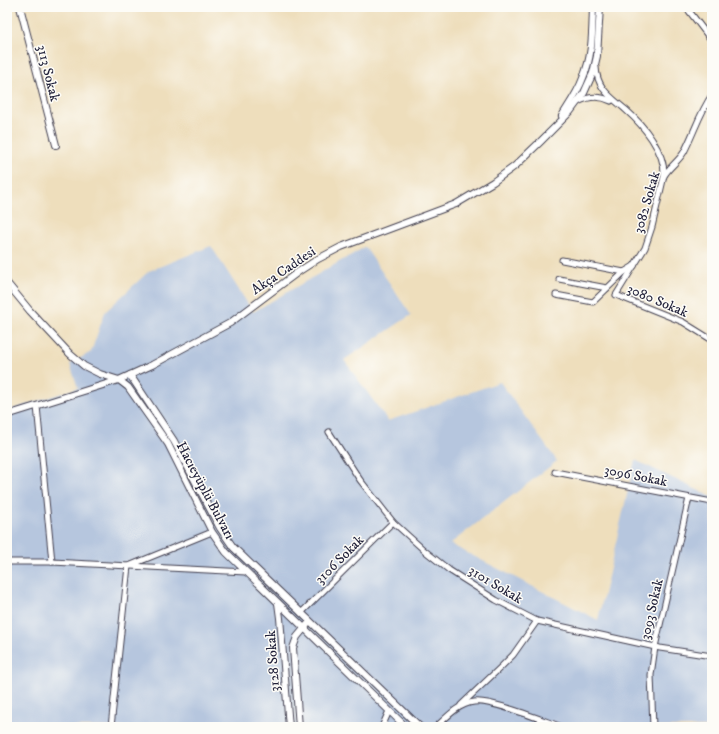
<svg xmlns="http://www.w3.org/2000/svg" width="719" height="734" font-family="'IM FELL DW Pica',serif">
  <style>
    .industrial { fill: #b6c6de }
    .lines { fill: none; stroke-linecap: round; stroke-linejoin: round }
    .minor-casing { stroke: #413e4e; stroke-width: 7 }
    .tertiary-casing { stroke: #413e4e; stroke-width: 8 }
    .minor { stroke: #fff; stroke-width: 5 }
    .tertiary { stroke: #fff; stroke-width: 6 }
    .labels { text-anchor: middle; stroke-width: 3; stroke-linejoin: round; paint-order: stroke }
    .street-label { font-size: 14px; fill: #22223b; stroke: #fdfcf7 }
  </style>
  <rect width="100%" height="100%" fill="#fdfcf7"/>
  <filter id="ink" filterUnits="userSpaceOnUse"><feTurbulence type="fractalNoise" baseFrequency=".025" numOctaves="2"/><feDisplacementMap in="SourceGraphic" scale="8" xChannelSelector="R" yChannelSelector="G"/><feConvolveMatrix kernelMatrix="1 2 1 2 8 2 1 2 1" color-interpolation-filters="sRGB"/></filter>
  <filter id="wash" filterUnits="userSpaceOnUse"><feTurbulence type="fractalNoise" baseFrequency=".012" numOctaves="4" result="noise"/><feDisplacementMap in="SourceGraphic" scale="16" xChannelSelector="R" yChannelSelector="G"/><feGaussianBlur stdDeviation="0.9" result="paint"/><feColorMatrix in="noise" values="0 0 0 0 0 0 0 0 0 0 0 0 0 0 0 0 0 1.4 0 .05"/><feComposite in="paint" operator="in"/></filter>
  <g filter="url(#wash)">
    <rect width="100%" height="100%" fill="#eedebc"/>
    <polygon class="industrial" points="211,246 253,312 365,247 411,315 344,360 388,421 500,382 557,461 450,544 598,620 635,460 712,497 712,727 7,727 7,411 78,388 70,364 91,352 105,312 149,271"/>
  </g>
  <g filter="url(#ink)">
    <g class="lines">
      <g class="minor-casing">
        <g id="minor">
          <polyline points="686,7 712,41"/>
          <path d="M596,67C597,89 611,97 626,110C643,125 665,151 664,175"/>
          <path d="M712,95C700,112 694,133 684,152C679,161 669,167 664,176L652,227L645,248L616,295L683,322L712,340"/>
          <path d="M578,102C589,96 599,95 611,101"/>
          <polyline points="562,260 624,272 634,266"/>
          <polyline points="559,279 607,288"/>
          <polyline points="556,295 593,302 624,272"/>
          <polyline points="37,406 52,562"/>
          <polyline points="329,432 360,480 393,522 425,551 449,570 496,600 537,621 660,648 712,656"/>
          <polyline points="555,472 712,502"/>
          <polyline points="7,562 52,562 246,572"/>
          <polyline points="131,565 212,532"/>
          <polyline points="301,613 393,522"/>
          <polyline points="461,705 502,666 513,655 537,621"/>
          <polyline points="111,727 128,566"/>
          <polyline points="382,727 389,711"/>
          <path d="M436,727C447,717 458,704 474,702C490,699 544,721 562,727"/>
          <polyline points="653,727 651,675 655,647 689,498"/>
        </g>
      </g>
      <g class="tertiary-casing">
        <g id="tertiary">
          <polyline points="20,7 56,145"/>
          <path d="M562,116C570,103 578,92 583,78C593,55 592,31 593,7"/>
          <polyline points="7,283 30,311 70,354 84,366 100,374 119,380 128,387 168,444 212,532 226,552 406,727"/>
          <polyline points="130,375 174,441 220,528 233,547 420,727"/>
          <polyline points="7,415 119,380 152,365 230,323 298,272 318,259 341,247 456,204 493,182 515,166 540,142 570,112 584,93 593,73 597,56 600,7"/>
          <polyline points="278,603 280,618 289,727"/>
          <polyline points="299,727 293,648 297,637 307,625"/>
        </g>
      </g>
      <use href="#minor" class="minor"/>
      <use href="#tertiary" class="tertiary"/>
    </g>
  </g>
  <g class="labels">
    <g class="street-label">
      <text transform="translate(49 73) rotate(76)" y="5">3113 Sokak</text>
      <text transform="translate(646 202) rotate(-74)" y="5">3082 Sokak</text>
      <text transform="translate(283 270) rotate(-34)" y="5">Akça Caddesi</text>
      <text transform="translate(658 300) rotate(23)" y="5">3080 Sokak</text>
      <text transform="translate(636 475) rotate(11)" y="5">3096 Sokak</text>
      <text transform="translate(206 490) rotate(62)" y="5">Hacıeyüplü Bulvarı</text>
      <text transform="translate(339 559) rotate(-45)" y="5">3106 Sokak</text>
      <text transform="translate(496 584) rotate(31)" y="5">3101 Sokak</text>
      <text transform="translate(651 609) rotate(-77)" y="5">3093 Sokak</text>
      <text transform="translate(272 661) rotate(-94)" y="5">3128 Sokak</text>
    </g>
  </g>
  <rect width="719" height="734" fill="none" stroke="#fdfcf7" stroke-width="24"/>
</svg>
